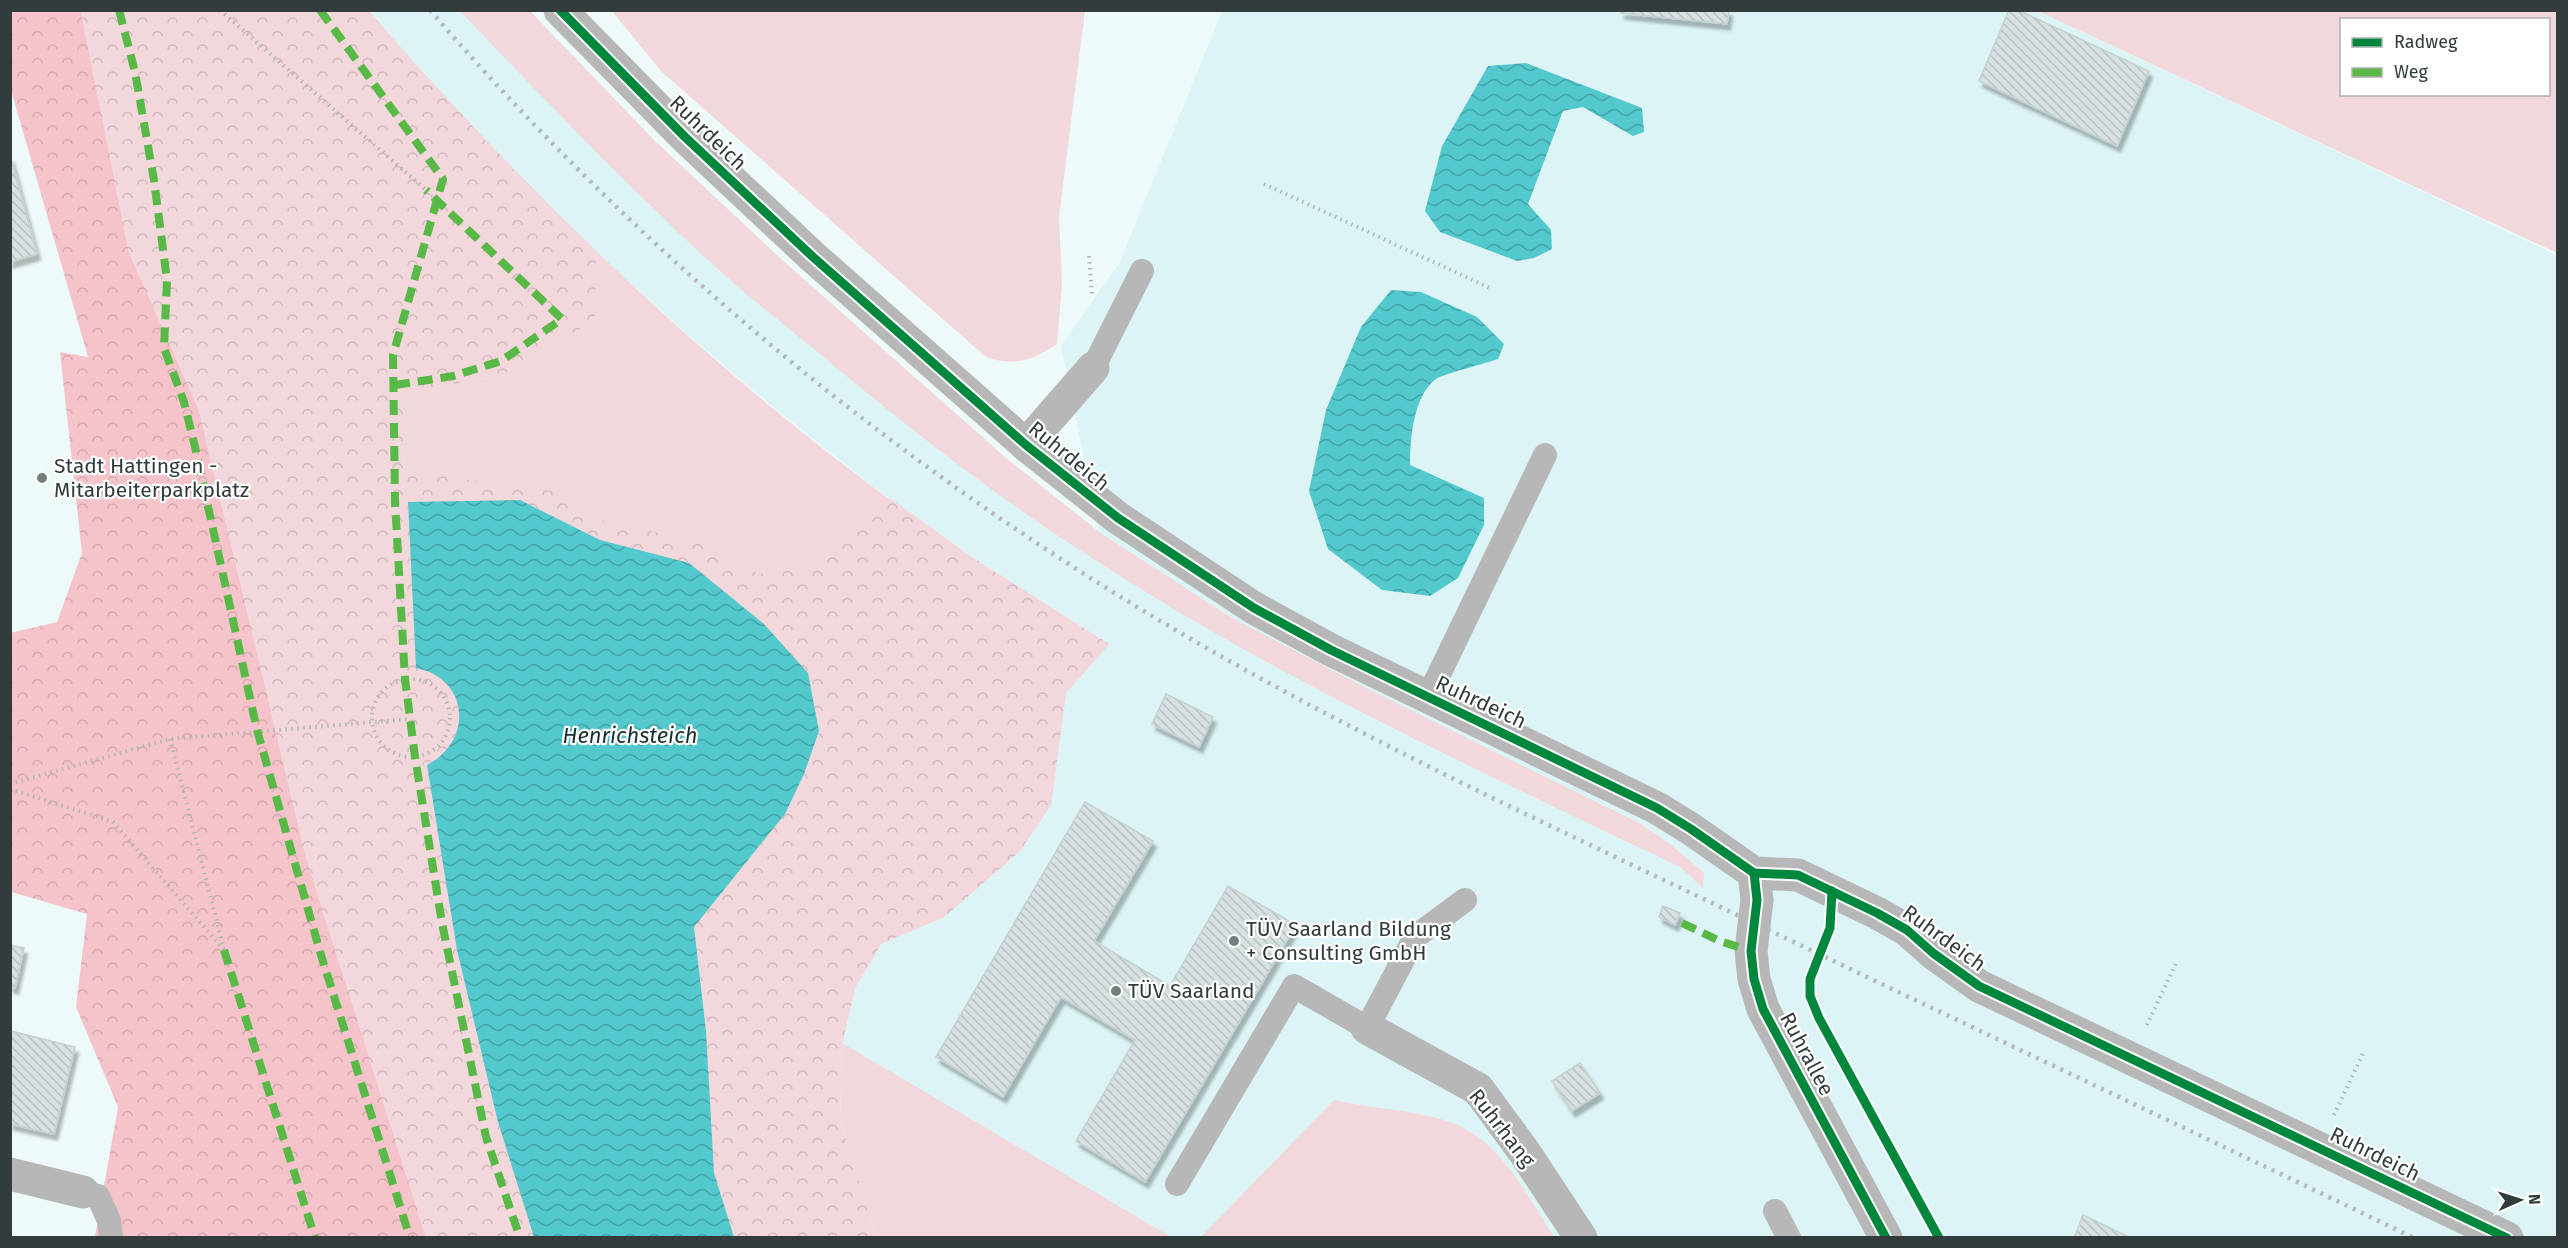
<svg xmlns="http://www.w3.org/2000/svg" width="2568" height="1248" font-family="'Fira Sans',sans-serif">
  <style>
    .built { fill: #dcf4f5 }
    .grass { fill: #f2d7db; fill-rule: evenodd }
    .forest { fill: url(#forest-crowns) }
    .park { fill: url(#park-crowns) }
    .water { fill: url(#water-waves) }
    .building { fill: url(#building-back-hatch); stroke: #c6d0d1; stroke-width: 1.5; filter: url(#shadow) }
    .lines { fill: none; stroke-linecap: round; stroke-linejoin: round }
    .path { stroke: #b2b5b5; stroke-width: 4; stroke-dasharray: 1.5 4.5; stroke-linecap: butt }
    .service { stroke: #b7b7b7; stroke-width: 24 }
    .minor { stroke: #b7b7b7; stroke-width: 33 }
    .rail { stroke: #b5b9ba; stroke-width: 4.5; stroke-dasharray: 3 6; stroke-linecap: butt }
    .quiet { stroke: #58b947; stroke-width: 8; stroke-dasharray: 15 8; stroke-linecap: butt }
    .cycleway-casing { stroke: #fff; stroke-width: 13 }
    .cycleway { stroke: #00873e; stroke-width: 9 }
    .poi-dot { fill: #747e7f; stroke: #fff; stroke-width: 2 }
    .labels { text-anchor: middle; stroke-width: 4.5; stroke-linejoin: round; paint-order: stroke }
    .street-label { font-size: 21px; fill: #323c3d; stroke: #fff }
    .poi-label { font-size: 21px; fill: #323c3d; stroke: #fff; text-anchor: start }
    .water-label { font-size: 22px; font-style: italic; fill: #172f2f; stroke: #fff }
  </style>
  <defs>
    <pattern id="forest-crowns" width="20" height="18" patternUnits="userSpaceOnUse" patternTransform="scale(1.5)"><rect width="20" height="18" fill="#f5c4cb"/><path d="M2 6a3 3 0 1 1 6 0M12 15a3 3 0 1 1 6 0" fill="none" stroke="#d2a9af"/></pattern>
    <pattern id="park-crowns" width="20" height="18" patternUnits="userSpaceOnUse" patternTransform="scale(1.5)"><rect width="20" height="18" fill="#f2d7db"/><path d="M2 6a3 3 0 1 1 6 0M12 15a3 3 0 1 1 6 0" fill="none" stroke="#d0b9bd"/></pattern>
    <pattern id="water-waves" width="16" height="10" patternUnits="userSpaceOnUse" patternTransform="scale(1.5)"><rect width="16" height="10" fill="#53c9cd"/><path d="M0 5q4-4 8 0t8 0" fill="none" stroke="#45a4a8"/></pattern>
    <pattern id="building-back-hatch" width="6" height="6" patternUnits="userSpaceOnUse" patternTransform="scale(1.5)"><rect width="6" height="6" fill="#d7e1e2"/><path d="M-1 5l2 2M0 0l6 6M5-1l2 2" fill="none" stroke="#b9c2c3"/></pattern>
    <filter id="shadow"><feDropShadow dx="3.5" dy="6" stdDeviation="1.5" flood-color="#0004"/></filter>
  </defs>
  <rect width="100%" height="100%" fill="#eef9fa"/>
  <polygon class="built" points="369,11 530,11 655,141 780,258 1006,458 1099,531 1061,346 1120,262 1222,11 2038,11 2557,255 2557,1237 876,1237 842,1044 856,986 881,944 944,917 1051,805 1066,693 1108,644 969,555 871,485 777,410 686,333 596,252 511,168 430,81"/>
  <g class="grass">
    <path d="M369,11C581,256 828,480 1109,644L1066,693L1051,805L1020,851L944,917L881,944L856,986L842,1043L1171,1237H876L840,1120L842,1044L403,471L404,393L500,376Z"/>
    <path d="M460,11H530L655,141L780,258L1006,458L1099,532L1232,618L1366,688L1641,824L1670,844L1704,873L1703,888L1680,867C1480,771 1278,679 1092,558C996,497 907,427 820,354C784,324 745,295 710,262C623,182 541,96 460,11Z"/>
    <path d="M612,11H1085L1059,217L1062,284L1057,344C1032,360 1016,367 986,357L661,71Z"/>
    <path d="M2038,11H2557V253ZM2342,20H2548V94H2342Z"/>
    <path d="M1334,1100C1371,1109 1411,1109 1447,1121C1499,1137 1527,1195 1554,1237H1201Z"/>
  </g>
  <polygon class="forest" points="11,11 81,11 129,252 199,410 306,857 426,1237 95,1237 118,1107 76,1007 87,914 11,892 10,633 57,622 82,553 60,352 88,357 11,90"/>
  <path class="park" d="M81,11H369C441,95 517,174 596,252L595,320L500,376L405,393L403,471L552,491L597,520L698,541L758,574L818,567L890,498L969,555L1109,644L1066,693L1051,805L1020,851L944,917L881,944L856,986L842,1044L840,1120L876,1237H426L306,857L199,410L129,252Z"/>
  <g class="water">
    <polygon points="1526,63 1642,108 1644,132 1633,136 1583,107 1563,111 1528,204 1551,230 1552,249 1534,258 1517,261 1440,232 1425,211 1442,146 1488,66"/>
    <path d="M1391,290L1421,292L1477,317L1504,344L1498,359C1487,363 1443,374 1436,379C1413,396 1410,440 1410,465L1484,498V525L1458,578L1430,596L1382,590L1328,549L1309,491L1326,410L1361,327Z"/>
    <path d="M520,500L600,540L689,563L764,624L808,673L819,731L804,774L785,814L694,927L706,1031L714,1173L734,1237H534L498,1122L457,950L427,765C474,741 469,678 416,668L408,502Z"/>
  </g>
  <g class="building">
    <polygon points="1621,10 1729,10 1727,24 1621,13"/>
    <polygon points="2009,10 2018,10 2149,71 2117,146 1979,81"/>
    <polygon points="10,155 37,254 10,262"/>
    <polygon points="1166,694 1213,717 1199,747 1152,724"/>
    <polygon points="1085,802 1153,841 1094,941 1170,986 1228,886 1296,925 1145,1182 1076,1141 1135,1040 1061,997 1003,1097 936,1057"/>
    <polygon points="1663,906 1680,913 1675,925 1659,917"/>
    <polygon points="10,945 24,948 15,988 10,987"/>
    <polygon points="11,1031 75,1047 54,1134 10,1124"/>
    <polygon points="1580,1063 1600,1093 1572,1111 1552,1081"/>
    <polygon points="2083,1215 2131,1238 2074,1238"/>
  </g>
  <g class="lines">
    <g class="path">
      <polyline points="220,10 426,190"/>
      <polyline points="1264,184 1490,288"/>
      <polyline points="1089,256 1092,295"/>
      <circle cx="411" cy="718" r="39"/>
      <polyline points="170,739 224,949"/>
      <polyline points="10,784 170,739 410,719"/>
      <polyline points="10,789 113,822 224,950"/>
      <polyline points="1829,929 1810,979 1810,996 1819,1018 1939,1238"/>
      <polyline points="2147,1025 2176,963"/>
      <polyline points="2334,1115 2364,1051"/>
    </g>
    <g class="service">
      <polyline points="1093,368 1142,271"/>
      <polyline points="1428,697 1545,455"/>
      <polyline points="1177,1184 1294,986 1367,1028 1415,937 1465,900"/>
      <polyline points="83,1192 98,1196 109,1221 111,1238"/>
      <polyline points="1775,1211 1789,1238"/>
    </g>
    <g class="minor">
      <polyline points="560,10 685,137 813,257 1026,445 1118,518 1254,608 1331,650 1657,808 1691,829 1754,873 1798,875 1877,913 1907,930 1933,953 1979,986 2507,1238"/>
      <polyline points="1026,445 1093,368"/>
      <polyline points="1754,873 1757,900 1751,951 1754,979 1763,1009 1886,1238"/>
      <polyline points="1367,1028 1478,1089 1525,1153 1581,1238"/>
      <polyline points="10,1174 83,1192"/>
    </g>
    <path class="rail" d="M430,10C638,252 889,459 1162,622C1352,735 1553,827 1752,922C1973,1028 2194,1132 2414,1238"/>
    <g class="quiet">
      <polyline points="119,10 135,72 154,180 167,280 164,348 184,402 195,447 257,730 321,955 410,1238"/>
      <polyline points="320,10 443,179 393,355 395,501 405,679 415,757 442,923 486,1137 520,1238"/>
      <polyline points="395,385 453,376 501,361 562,319 426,190"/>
      <polyline points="1682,923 1720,941 1751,951"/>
      <polyline points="224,950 315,1238"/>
    </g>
    <g class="cycleway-casing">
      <g id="cycleway">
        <polyline points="560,10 685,137 813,257 1026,445 1118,518 1254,608 1331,650 1657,808 1691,829 1754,873 1798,875 1877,913 1907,930 1933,953 1979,986 2507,1238"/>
        <polyline points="1754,873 1757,900 1751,951 1754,979 1763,1009 1886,1238"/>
        <polyline points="1832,891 1830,928 1810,979 1810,996 1819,1018 1939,1238"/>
      </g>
    </g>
    <use href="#cycleway" class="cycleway"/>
  </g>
  <g class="poi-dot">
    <circle cx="42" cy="478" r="6"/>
    <circle cx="1234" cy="941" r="6"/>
    <circle cx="1116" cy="991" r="6"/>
  </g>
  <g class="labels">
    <g class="street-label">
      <text transform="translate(708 133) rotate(44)" y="7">Ruhrdeich</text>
      <text transform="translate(1069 456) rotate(39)" y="7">Ruhrdeich</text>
      <text transform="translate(1481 702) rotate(25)" y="7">Ruhrdeich</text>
      <text transform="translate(1944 938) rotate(36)" y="7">Ruhrdeich</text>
      <text transform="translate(1807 1054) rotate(62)" y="7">Ruhrallee</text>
      <text transform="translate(1502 1128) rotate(52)" y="7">Ruhrhang</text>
      <text transform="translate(2375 1154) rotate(26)" y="7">Ruhrdeich</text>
    </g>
    <g class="poi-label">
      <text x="54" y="473">Stadt Hattingen -<tspan x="54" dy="24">Mitarbeiterparkplatz</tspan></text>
      <text x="1246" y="936">TÜV Saarland Bildung<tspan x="1246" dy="24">+ Consulting GmbH</tspan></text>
      <text x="1128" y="998">TÜV Saarland</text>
    </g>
    <g class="water-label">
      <text x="630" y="743">Henrichsteich</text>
    </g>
  </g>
  <rect width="2568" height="1248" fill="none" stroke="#323c3d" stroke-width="24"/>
  <rect x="2340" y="18" width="210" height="78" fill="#ffffff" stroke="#adb1b1" stroke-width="1.5"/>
  <rect x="2352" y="38" width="30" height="9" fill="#00873e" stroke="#adb1b1" stroke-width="1.5"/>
  <text x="2394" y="48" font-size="18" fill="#323c3d">Radweg</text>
  <rect x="2352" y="68" width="30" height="9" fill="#58b947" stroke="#adb1b1" stroke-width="1.5"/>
  <text x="2394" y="78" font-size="18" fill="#323c3d">Weg</text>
  <g transform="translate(2520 1200) rotate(87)" stroke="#ffffff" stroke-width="4.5" paint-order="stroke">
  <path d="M0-4.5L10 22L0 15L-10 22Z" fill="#323c3d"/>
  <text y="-9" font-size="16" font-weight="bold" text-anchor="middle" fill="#323c3d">N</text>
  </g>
</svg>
